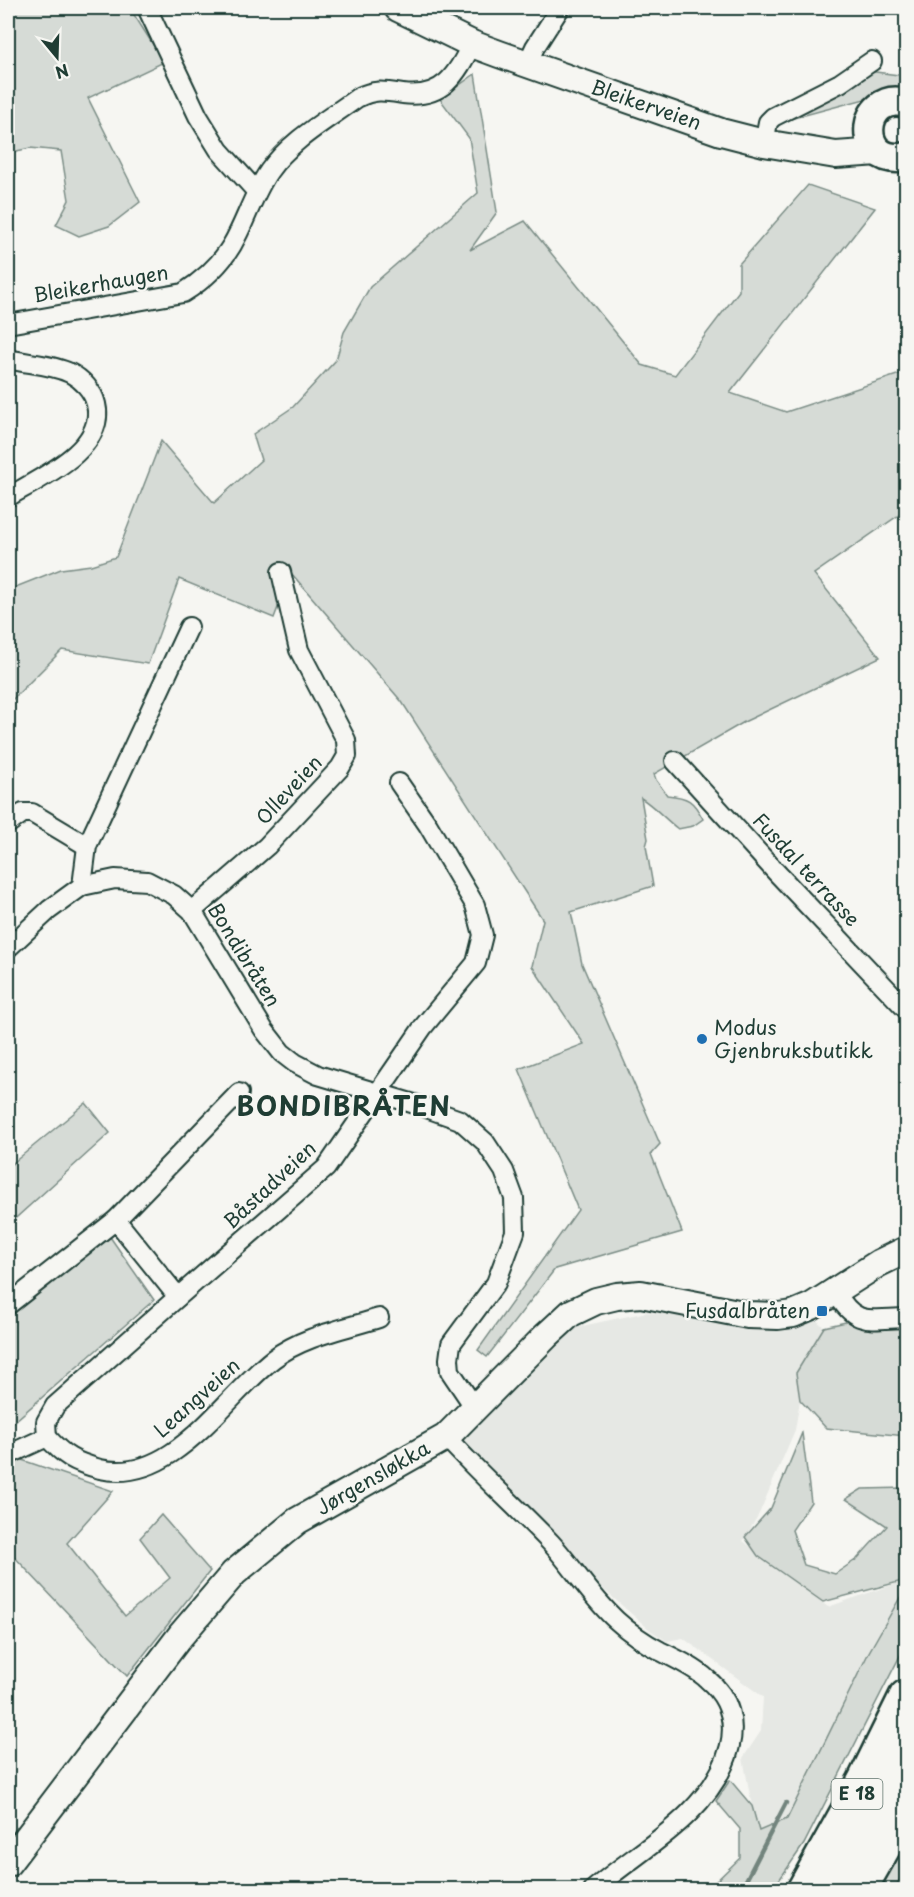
<svg xmlns="http://www.w3.org/2000/svg" width="914" height="1897" font-family="'Playpen Sans',sans-serif">
  <style>
    .built { fill: #e6e8e4 }
    .green { fill: #d6dbd6; stroke: #7a8c85; stroke-width: 1.5 }
    .lines { fill: none; stroke-linecap: round; stroke-linejoin: round }
    .stream { stroke: #72847d; stroke-width: 4.5 }
    .street-casing { stroke: #1f3d34; stroke-width: 22 }
    .secondary-casing { stroke: #1f3d34; stroke-width: 30 }
    .primary-casing { stroke: #1f3d34; stroke-width: 33 }
    .highway-casing { stroke: #1f3d34; stroke-width: 38 }
    .street { stroke: #f6f6f2; stroke-width: 18 }
    .secondary { stroke: #f6f6f2; stroke-width: 26 }
    .primary { stroke: #f6f6f2; stroke-width: 28 }
    .highway { stroke: #f6f6f2; stroke-width: 33 }
    .poi-dot { fill: #1f6fb2; stroke: #f6f6f2; stroke-width: 2 }
    .labels { text-anchor: middle; stroke-width: 5; stroke-linejoin: round; paint-order: stroke }
    .shield { fill: #f6f6f2; stroke: #60746d; stroke-width: 1.5 }
    .shield-label { font-size: 18px; font-weight: bold; fill: #1f3d34 }
    .street-label { font-size: 20px; fill: #1f3d34; stroke: #f6f6f2 }
    .poi-label { font-size: 20px; fill: #1f3d34; stroke: #f6f6f2; text-anchor: start }
    .district-label { font-size: 26px; font-weight: bold; letter-spacing: 1.5px; fill: #1f3d34; stroke: #f6f6f2 }
  </style>
  <rect width="100%" height="100%" fill="#f6f6f2"/>
  <filter id="ink" filterUnits="userSpaceOnUse"><feTurbulence type="fractalNoise" baseFrequency=".0167" numOctaves="2"/><feDisplacementMap in="SourceGraphic" scale="12" xChannelSelector="R" yChannelSelector="G"/><feConvolveMatrix kernelMatrix="1 2 1 2 8 2 1 2 1" color-interpolation-filters="sRGB"/></filter>
  <g filter="url(#ink)">
    <polygon class="built" points="805,1310 824,1327 796,1373 800,1400 795,1430 759,1514 743,1541 828,1607 906,1580 906,1587 869,1652 787,1819 759,1832 752,1806 743,1758 761,1731 763,1697 683,1638 667,1641 650,1630 563,1554 447,1442 573,1328 647,1312 751,1326"/>
    <g class="green">
      <polygon points="8,8 138,8 131,10 164,62 88,98 140,202 109,226 79,236 56,225 69,200 61,151 30,148 8,153"/>
      <polygon points="868,71 906,76 906,88 775,123"/>
      <path d="M475,74L497,212L470,250L525,221L642,365L675,375L739,291V264L808,185L875,208L730,393L786,412L906,372V510L814,574L880,657L746,721L654,774L656,780L667,795C688,797 693,800 703,819L693,826L678,829C665,819 655,807 641,798L648,839L646,846L653,886L571,912L582,964L660,1144L651,1154L682,1232L555,1269L487,1357L478,1350L578,1210L519,1069L584,1044L532,966L543,920L402,702L291,573L274,618L179,579L148,664L62,650L8,704V590L61,569L91,565L116,557L161,441L214,503L261,460L253,434L293,407L336,360L344,332L370,287L478,193L469,138L440,99Z"/>
      <polygon points="86,1103 110,1133 8,1225 8,1167"/>
      <polygon points="108,1234 154,1300 8,1427 8,1313"/>
      <polygon points="859,1319 906,1329 906,1436 826,1428 800,1400 796,1373 824,1327"/>
      <polygon points="802,1433 811,1502 792,1530 804,1565 835,1574 857,1559 887,1526 846,1499 862,1489 906,1488 906,1580 823,1602 758,1556 745,1537 771,1508"/>
      <polygon points="19,1459 113,1491 67,1543 125,1616 170,1578 140,1538 161,1515 210,1571 127,1676 8,1550 8,1473"/>
      <polygon points="906,1587 906,1644 804,1844 773,1889 708,1889 740,1858 740,1829 716,1801 730,1780 752,1806 759,1831 787,1819 869,1652"/>
      <polygon points="906,1827 906,1869 894,1889 869,1890"/>
    </g>
    <g class="lines">
      <polyline class="stream" points="741,1890 786,1803"/>
      <g class="street-casing">
        <g id="street">
          <polyline points="147,8 198,116 219,150 256,191"/>
          <polyline points="527,64 535,47 560,8"/>
          <polyline points="764,143 768,122 773,117 840,83 872,61"/>
          <path d="M8,324L183,293C202,281 220,265 232,245C246,221 253,194 269,171C291,140 327,120 357,98C375,89 384,91 403,94C443,99 456,75 472,44"/>
          <path d="M8,359C28,364 51,364 70,373C82,379 93,391 96,404C107,449 38,479 8,497"/>
          <polyline points="675,761 777,873 906,1009"/>
          <polyline points="8,824 23,813 32,813 87,846"/>
          <polyline points="82,886 87,846 189,627"/>
          <polyline points="192,911 267,846 340,768 347,756 346,740 299,650 281,572"/>
          <polyline points="8,948 49,910 82,886 115,879 147,881 174,895 192,911 264,1030 282,1053 295,1063 318,1075 418,1105 460,1120 485,1142 504,1171 514,1198 515,1232 496,1283 451,1344 449,1359 450,1371 475,1408"/>
          <polyline points="116,1220 239,1093"/>
          <path d="M836,1292C855,1327 870,1319 906,1318"/>
          <polyline points="178,1297 326,1168 423,1027 476,963 483,935 475,905 428,825 399,783"/>
          <polyline points="8,1305 116,1220 178,1297 55,1406 46,1422 47,1437 8,1455"/>
          <path d="M47,1437C64,1456 74,1462 100,1469C172,1486 223,1398 273,1359C303,1336 344,1329 379,1318"/>
          <path d="M446,1437C479,1474 517,1507 551,1543C574,1568 591,1597 616,1620C629,1632 645,1643 660,1651C676,1659 694,1667 707,1679C755,1719 725,1777 689,1813C660,1842 624,1863 593,1890"/>
        </g>
      </g>
      <g class="secondary-casing">
        <g id="secondary">
          <polyline points="398,8 472,44 499,54 721,132 764,143 836,155 878,152"/>
          <polyline points="8,1863 181,1635 234,1573 297,1521 446,1437 546,1336 571,1313 596,1301 617,1296 641,1294 748,1315 778,1316 793,1314 812,1306 879,1263 906,1250"/>
        </g>
      </g>
      <g class="primary-casing">
        <path id="primary" d="M906,103C860,90 854,167 906,157"/>
      </g>
      <g class="highway-casing">
        <g id="highway">
          <polyline points="804,1890 864,1782 906,1697"/>
          <polyline points="832,1890 906,1755"/>
          <polyline points="859,1890 906,1808"/>
        </g>
      </g>
      <use href="#street" class="street"/>
      <use href="#secondary" class="secondary"/>
      <use href="#primary" class="primary"/>
      <use href="#highway" class="highway"/>
    </g>
  </g>
  <g class="poi-dot">
    <circle cx="702" cy="1039" r="6"/>
    <rect x="816" y="1305" width="12" height="12" rx="3"/>
  </g>
  <g class="labels">
    <rect class="shield" x="831.5" y="1779" width="51" height="30" rx="4.5"/>
    <g class="shield-label">
      <text x="857" y="1800">E 18</text>
    </g>
    <g class="street-label">
      <text transform="translate(646 105) rotate(19)" y="7">Bleikerveien</text>
      <text transform="translate(101 284) rotate(-10)" y="7">Bleikerhaugen</text>
      <text transform="translate(289 790) rotate(-47)" y="7">Olleveien</text>
      <text transform="translate(806 870) rotate(47)" y="7">Fusdal terrasse</text>
      <text transform="translate(244 955) rotate(58)" y="7">Bondibråten</text>
      <text transform="translate(270 1185) rotate(-43)" y="7">Båstadveien</text>
      <text transform="translate(197 1398) rotate(-42)" y="7">Leangveien</text>
      <text transform="translate(373 1478) rotate(-30)" y="7">Jørgensløkka</text>
    </g>
    <g class="poi-label">
      <text x="714" y="1035">Modus<tspan x="714" dy="23">Gjenbruksbutikk</tspan></text>
      <text x="810" y="1318" text-anchor="end">Fusdalbråten</text>
    </g>
    <g class="district-label">
      <text x="344" y="1116">BONDIBRÅTEN</text>
    </g>
  </g>
  <rect width="914" height="1897" fill="none" stroke="#f6f6f2" stroke-width="30"/>
  <rect x="15" y="15" width="884" height="1867" fill="none" stroke="#1f3d34" stroke-width="2" filter="url(#ink)"/>
  <g transform="translate(57 57) rotate(161)" stroke="#f6f6f2" stroke-width="4.5" paint-order="stroke">
  <path d="M0-4.5L10 22L0 15L-10 22Z" fill="#1f3d34"/>
  <text y="-9" font-size="16" font-weight="bold" text-anchor="middle" fill="#1f3d34">N</text>
  </g>
</svg>
